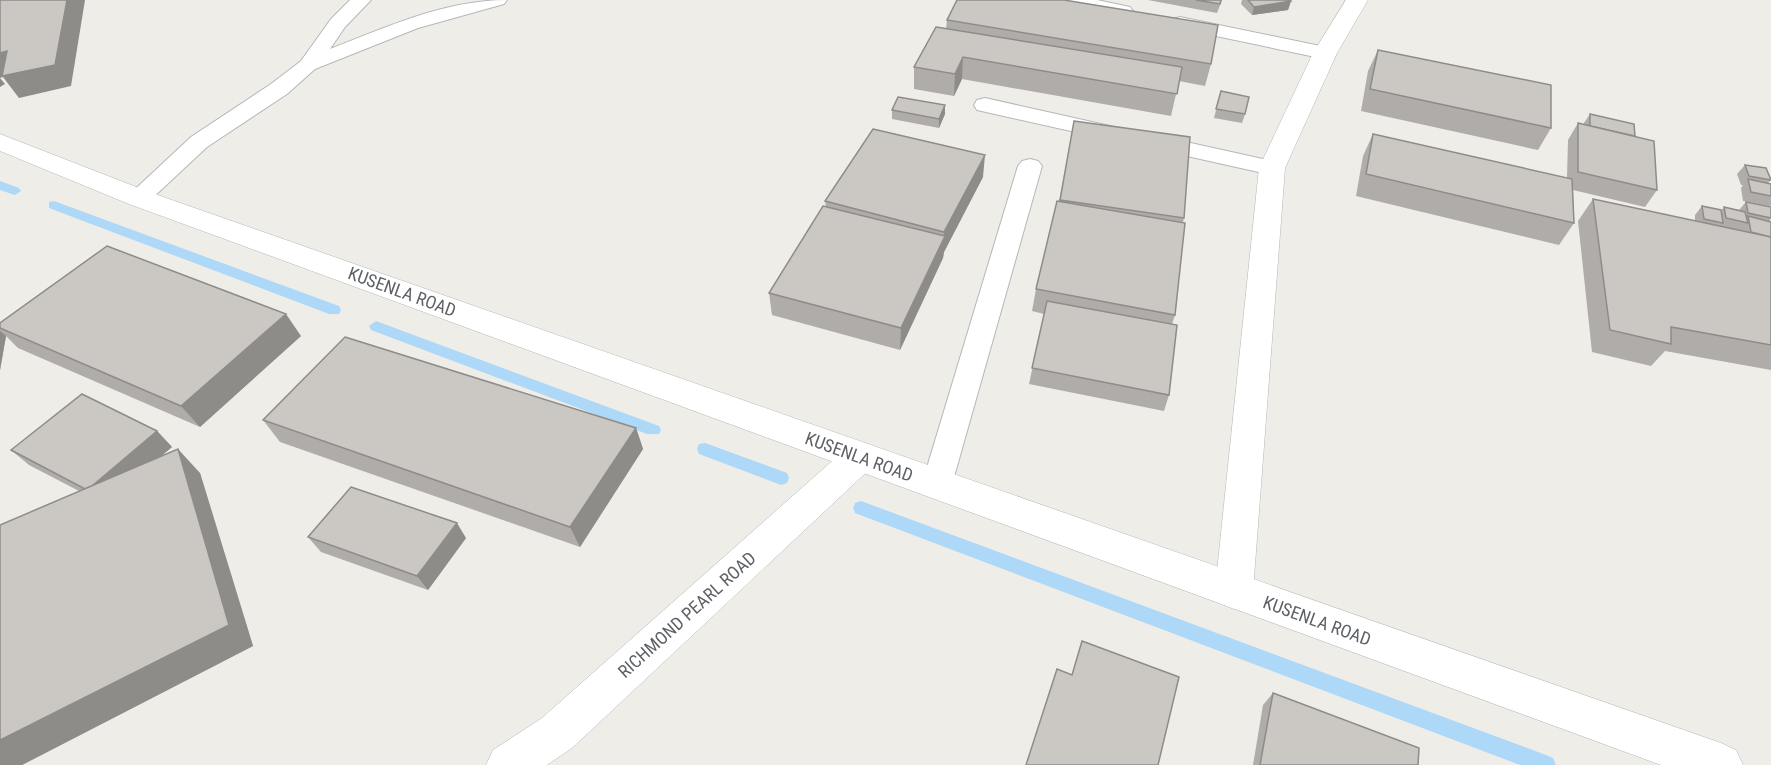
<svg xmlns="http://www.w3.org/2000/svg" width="1771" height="765" font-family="'Roboto Condensed',sans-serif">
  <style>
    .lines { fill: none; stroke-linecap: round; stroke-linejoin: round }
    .stream { fill: #aed8f8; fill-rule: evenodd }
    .service-casing { stroke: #b4b7ba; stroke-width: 2 }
    .minor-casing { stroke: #b4b7ba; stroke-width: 1 }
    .secondary-casing { stroke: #b3b6ba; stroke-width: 1 }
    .service { fill: #fff; fill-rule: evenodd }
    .minor { fill: #fff; fill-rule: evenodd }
    .secondary { fill: #fff; fill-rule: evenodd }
    .wall { fill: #afaca9 }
    .shaded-wall { fill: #8e8c89 }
    .building { fill: #cbc8c4; stroke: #8e8c89; stroke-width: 1.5 }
    .labels { text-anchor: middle; stroke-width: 4.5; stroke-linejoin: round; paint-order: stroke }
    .street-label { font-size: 18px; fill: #5e6266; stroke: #fff }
  </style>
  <rect width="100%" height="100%" fill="#efede7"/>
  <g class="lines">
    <g class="stream">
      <polygon points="0,181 19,188 21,191 15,195 0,190"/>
      <polygon points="54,201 339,306 341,310 339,314 329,314 49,208 49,202"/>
      <polygon points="376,321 659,426 661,430 659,434 647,434 371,330 369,326"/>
      <polygon points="705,443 787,473 789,478 787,483 781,485 699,454 697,449 699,444"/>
      <polygon points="861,501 1546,755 1553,758 1556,765 1520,765 855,513 853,508 855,503"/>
    </g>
    <g class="service-casing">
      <g id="service">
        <path d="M350,0H371L345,27L330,49C387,27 445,0 507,0L504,4L418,28L315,69L287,94L207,147L147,203L139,206L131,203L127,198L131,193L191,137L271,84L301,61L331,19Z"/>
        <polygon points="1059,0 1097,0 1130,7 1133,11 1123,17 1062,4"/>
        <polygon points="1180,17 1325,47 1332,49 1335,53 1332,57 1325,59 1173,27 1170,23 1173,19"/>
        <polygon points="985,98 1119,128 1122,133 1119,138 1111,140 977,110 974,105 977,100"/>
        <polygon points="1150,134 1272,161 1280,163 1284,168 1280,173 1272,175 1142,146 1139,141 1142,136"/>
        <polygon points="1030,159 1038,161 1042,166 952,484 948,493 937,497 926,493 922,484 1018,166 1022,161"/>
      </g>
    </g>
    <g class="minor-casing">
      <g id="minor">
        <polygon points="1346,0 1368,0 1337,53 1285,168 1253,591 1248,603 1234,609 1220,603 1215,591 1259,168 1313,53"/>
        <polygon points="860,443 872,447 878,457 872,467 572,748 547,765 486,765 493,750 542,718 848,447"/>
      </g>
    </g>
    <g class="secondary-casing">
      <polygon id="secondary" points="0,134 149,192 1721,743 1736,750 1743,765 1661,765 129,204 0,151"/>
    </g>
    <use href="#service" class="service"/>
    <use href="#minor" class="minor"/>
    <use href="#secondary" class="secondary"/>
  </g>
  <g class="wall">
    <polygon points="1148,0 1222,0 1217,13"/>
    <polygon points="1242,0 1290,0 1291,1 1288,10 1252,15 1241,4"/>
    <polygon points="947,20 1211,64 1205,86 1179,81 1171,116 962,79 954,96 914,89 914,67 946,29"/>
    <polygon points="1378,50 1551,128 1538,150 1361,111 1368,71"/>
    <polygon points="1221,91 1245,114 1242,123 1214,118"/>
    <polygon points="945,105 945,114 939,128 892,119 892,110"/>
    <polygon points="1590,114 1635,136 1657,190 1645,207 1573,190 1574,223 1559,245 1356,196 1363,156 1373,134 1567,178 1568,140 1578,123 1584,125 1584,123"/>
    <polygon points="1074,121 1184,218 1183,222 1175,315 1172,324 1169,395 1164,411 1029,384 1044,314 1032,311 1036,289 1059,202"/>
    <polygon points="1745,165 1771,180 1768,183 1771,184 1771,205 1770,206 1743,201 1741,188 1743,185 1741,185 1737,174"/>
    <polygon points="983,177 944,252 943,258 900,350 772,315 769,293 826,207 825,201"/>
    <polygon points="1593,199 1695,221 1695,215 1702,206 1721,211 1724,207 1739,210 1746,202 1771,209 1770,222 1771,222 1771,370 1665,351 1651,366 1592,352 1578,221"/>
    <polygon points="0,323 301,336 200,427 18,348 6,336 0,370"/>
    <polygon points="263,420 636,428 643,449 580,547 280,442"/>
    <polygon points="157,431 172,447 161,456 200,473 253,646 22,765 0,765 79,491 29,465 11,450"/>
    <polygon points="308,537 466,538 428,590 321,552"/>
    <polygon points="1273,693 1418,765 1253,765 1263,705"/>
  </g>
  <g class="shaded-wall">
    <polygon points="67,0 85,0 71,86 19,98 3,77 0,78 0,53"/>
    <polygon points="1291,1 1288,10 1252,15 1254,7"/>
    <polygon points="963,57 962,79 954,96 955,74"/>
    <polygon points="0,78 5,84 0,87"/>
    <polygon points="945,105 945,114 939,128 939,119"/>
    <polygon points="985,155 983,177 944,252 943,258 900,350 901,328 944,238 944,232"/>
    <polygon points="286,314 301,336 200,427 181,406"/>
    <polygon points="0,331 6,336 0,370"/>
    <polygon points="636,428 643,449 580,547 570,527"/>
    <polygon points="157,431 172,447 104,505 87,490"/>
    <polygon points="178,449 200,473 253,646 22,765 0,765 0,740"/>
    <polygon points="457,523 466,538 428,590 417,576"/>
  </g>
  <g class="building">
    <polygon points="0,0 67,0 55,65 2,76 7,51 0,53"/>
    <polygon points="957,0 1064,0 1218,25 1211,64 947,20"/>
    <polygon points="1196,0 1221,0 1220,4"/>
    <polygon points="1248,0 1290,0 1291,1 1254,7"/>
    <polygon points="936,27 1182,67 1177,94 963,57 955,74 914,67"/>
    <polygon points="1378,50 1551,85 1551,128 1370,89"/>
    <polygon points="1221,91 1249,97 1245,114 1216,109"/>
    <polygon points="898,97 945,105 939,119 892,110"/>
    <polygon points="1590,114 1634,124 1635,136 1590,126"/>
    <polygon points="1074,121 1190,137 1184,218 1060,200"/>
    <polygon points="1578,123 1654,141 1657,190 1578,172"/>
    <polygon points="873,129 985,155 944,232 825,201"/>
    <polygon points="1373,134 1572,179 1574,223 1366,174"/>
    <polygon points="1745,165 1766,168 1771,180 1749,176"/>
    <polygon points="1748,179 1771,184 1771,196 1751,192"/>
    <polygon points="1593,199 1771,237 1771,345 1671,327 1671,344 1610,330"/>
    <polygon points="1057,201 1185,223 1175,315 1036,289"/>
    <polygon points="1746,202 1771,207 1771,218 1748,213"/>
    <polygon points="823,206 945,236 901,328 769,293"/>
    <polygon points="1702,206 1721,210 1723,223 1704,219"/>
    <polygon points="1724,207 1745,212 1748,223 1726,218"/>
    <polygon points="1748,216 1771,222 1771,237 1751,232"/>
    <polygon points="107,246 286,314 181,406 0,328 0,323"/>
    <polygon points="1047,301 1177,325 1169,395 1032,368"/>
    <polygon points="345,337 636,428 570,527 263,420"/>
    <polygon points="82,394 157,431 92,486 85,489 11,450"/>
    <polygon points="178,449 229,625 0,740 0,525"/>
    <polygon points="351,487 457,523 417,576 308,537"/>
    <polygon points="1082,641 1179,677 1158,765 1026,765 1057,669 1072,675"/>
    <polygon points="1273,693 1419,748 1418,765 1260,765"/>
  </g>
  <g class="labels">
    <g class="street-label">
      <text transform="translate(402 292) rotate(20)" y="6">KUSENLA ROAD</text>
      <text transform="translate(859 457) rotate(20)" y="6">KUSENLA ROAD</text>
      <text transform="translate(687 615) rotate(-42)" y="6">RICHMOND PEARL ROAD</text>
      <text transform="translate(1317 621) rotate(20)" y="6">KUSENLA ROAD</text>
    </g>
  </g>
</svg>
